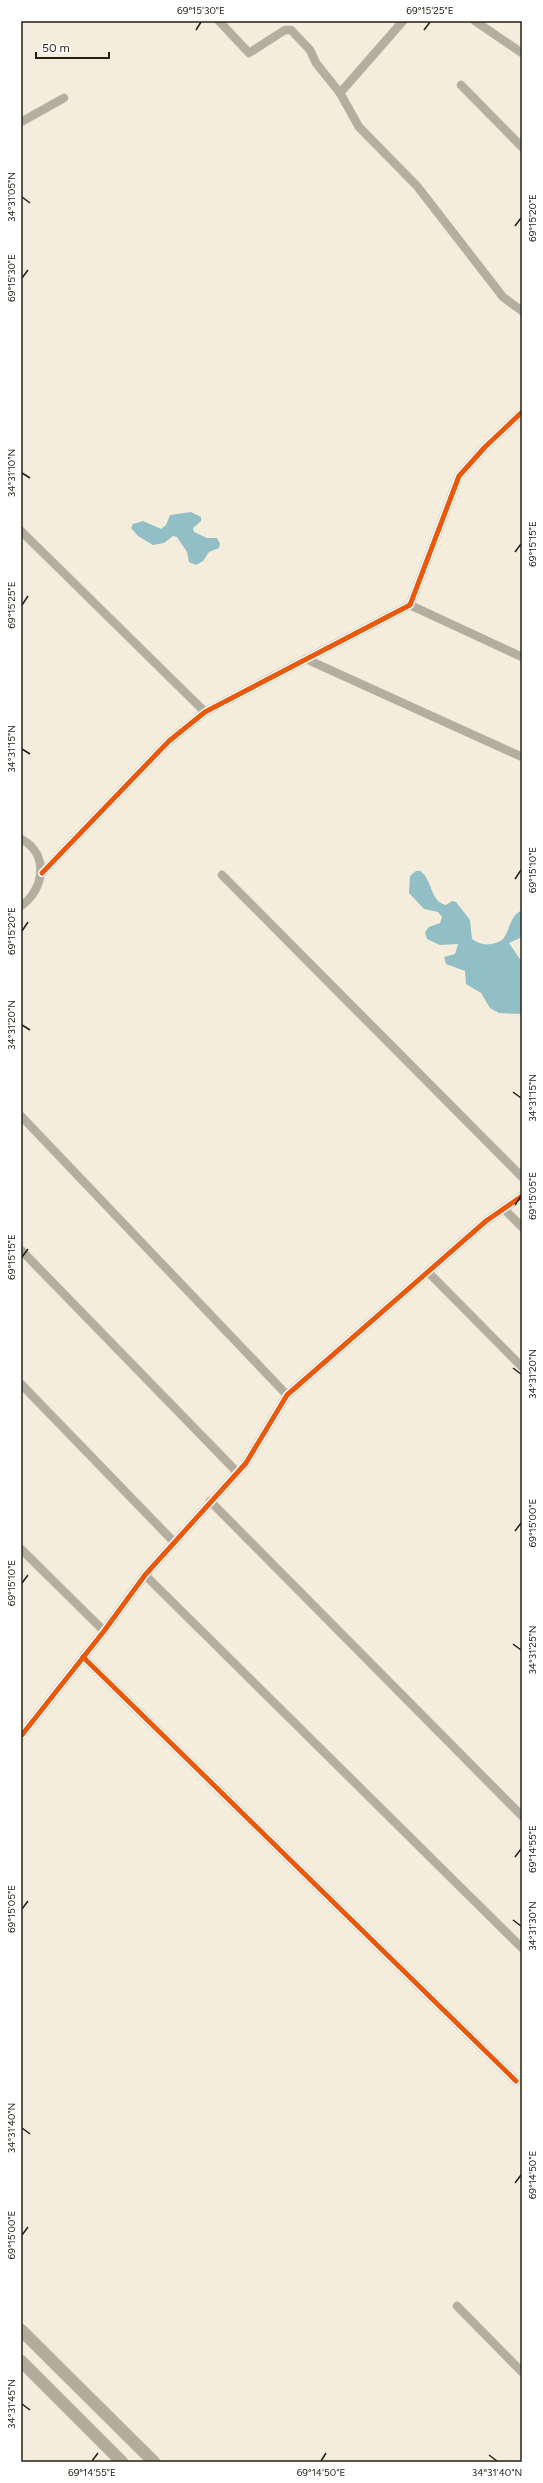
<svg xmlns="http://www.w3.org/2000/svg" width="543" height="2483" font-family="Figtree,sans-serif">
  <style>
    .water { fill: #92bfc5 }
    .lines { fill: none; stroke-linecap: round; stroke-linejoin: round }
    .street-casing { stroke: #d0cbbe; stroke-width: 9 }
    .secondary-casing { stroke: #d0cbbe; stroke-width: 13 }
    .street { stroke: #b4aea0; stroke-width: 8 }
    .secondary { stroke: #b3ac9b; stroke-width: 12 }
    .cycleway-casing { stroke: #fff; stroke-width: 8 }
    .cycleway { stroke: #e8590c; stroke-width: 5 }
    .ticks { fill: none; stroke: #241f13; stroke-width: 1.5 }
    .neatline { fill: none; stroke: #241f13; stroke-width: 1.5 }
    .ticks-label { font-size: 10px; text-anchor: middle; fill: #241f13 }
  </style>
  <rect width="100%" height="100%" fill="#f4eddc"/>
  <g class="water">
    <polygon points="191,512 201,517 201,521 193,528 194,532 207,538 217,538 220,544 219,548 209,552 203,561 196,565 189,562 187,552 177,537 173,536 164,543 153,545 138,536 131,528 133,524 143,521 161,529 166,525 170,515"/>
    <path d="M416,871H420C433,879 429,901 446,905L452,901L456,902L470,920L472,939C481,946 492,946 502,940C511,931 508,917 522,910V937L509,943L522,962V1014L499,1013L490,1008L481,993L466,984L465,971L446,964L444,957L455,954L458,944L440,945L427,939L425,932L429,927L440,923L442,917L438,912L424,909L409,893L410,876Z"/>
  </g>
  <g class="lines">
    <g class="street-casing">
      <g id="street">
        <polyline points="219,21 249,53 285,30 291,30 310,50 316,63 340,93 359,127 417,186 503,297 522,311"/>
        <polyline points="475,21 522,53"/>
        <polyline points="461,85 522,147"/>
        <polyline points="340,93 403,21"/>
        <polyline points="21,122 64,98"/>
        <polyline points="21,531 205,712"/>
        <polyline points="410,605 522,657"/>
        <polyline points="306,659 522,757"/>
        <path d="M21,839C50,854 44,890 21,906"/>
        <polyline points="42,873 169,741 205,712 410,605 459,476 485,447 522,412"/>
        <polyline points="222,875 522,1177"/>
        <polyline points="21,1116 287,1395"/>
        <polyline points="504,1209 522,1227"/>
        <polyline points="21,1250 237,1472"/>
        <polyline points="428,1272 522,1367"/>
        <polyline points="21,1384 174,1542"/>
        <polyline points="210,1501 522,1816"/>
        <polyline points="21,1549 104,1631"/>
        <polyline points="145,1575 522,1948"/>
        <polyline points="83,1657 516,2081"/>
        <polyline points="21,1736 104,1631 145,1575 246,1463 287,1395 486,1221 522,1196"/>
        <polyline points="457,2306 522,2372"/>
      </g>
    </g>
    <g class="secondary-casing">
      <g id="secondary">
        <polyline points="21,2330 154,2462"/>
        <polyline points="21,2361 122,2462"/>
      </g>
    </g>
    <use href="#street" class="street"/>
    <use href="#secondary" class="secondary"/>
    <g class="cycleway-casing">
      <g id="cycleway">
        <polyline points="42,873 169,741 205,712 410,605 459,476 485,447 522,412"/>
        <polyline points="83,1657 516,2081"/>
        <polyline points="21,1736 104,1631 145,1575 246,1463 287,1395 486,1221 522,1196"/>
      </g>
    </g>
    <use href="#cycleway" class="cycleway"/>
  </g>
  <path class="ticks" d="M196,30L201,22M424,30L430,22M22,197L30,203M515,226L521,218M22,278L28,270M22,473L30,478M515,552L521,544M22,605L28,596M22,749L30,754M515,879L521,870M22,931L28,922M22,1025L30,1030M513,1092L521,1098M515,1205L521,1196M22,1257L28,1249M513,1368L521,1374M515,1531L521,1523M22,1583L28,1575M513,1644L521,1650M515,1857L521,1849M22,1909L28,1901M513,1920L521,1926M22,2128L30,2134M515,2183L521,2175M22,2235L28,2227M22,2404L30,2410M489,2455L497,2461M92,2461L98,2453M321,2461L326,2453"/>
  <rect width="543" height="2483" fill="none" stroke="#ffffff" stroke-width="44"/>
  <path d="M36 52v6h73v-6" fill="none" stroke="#241f13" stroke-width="2"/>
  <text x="42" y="52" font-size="12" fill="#241f13" stroke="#ffffff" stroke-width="3" paint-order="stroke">50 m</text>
  <rect x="22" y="22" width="499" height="2439" class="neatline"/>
  <g class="ticks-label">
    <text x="201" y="14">69°15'30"E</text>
    <text x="430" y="14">69°15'25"E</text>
    <text transform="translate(11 197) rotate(-90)" y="4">34°31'05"N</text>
    <text transform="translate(532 218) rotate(-90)" y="4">69°15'20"E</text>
    <text transform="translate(11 278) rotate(-90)" y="4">69°15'30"E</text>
    <text transform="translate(11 473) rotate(-90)" y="4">34°31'10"N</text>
    <text transform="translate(532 544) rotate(-90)" y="4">69°15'15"E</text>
    <text transform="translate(11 605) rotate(-90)" y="4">69°15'25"E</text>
    <text transform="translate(11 749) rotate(-90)" y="4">34°31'15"N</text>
    <text transform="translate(532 870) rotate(-90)" y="4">69°15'10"E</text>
    <text transform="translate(11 931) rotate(-90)" y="4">69°15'20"E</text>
    <text transform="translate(11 1025) rotate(-90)" y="4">34°31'20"N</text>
    <text transform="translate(532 1098) rotate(-90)" y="4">34°31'15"N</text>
    <text transform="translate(532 1196) rotate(-90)" y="4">69°15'05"E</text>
    <text transform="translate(11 1257) rotate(-90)" y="4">69°15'15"E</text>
    <text transform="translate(532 1374) rotate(-90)" y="4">34°31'20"N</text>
    <text transform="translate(532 1523) rotate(-90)" y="4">69°15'00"E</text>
    <text transform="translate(11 1583) rotate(-90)" y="4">69°15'10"E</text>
    <text transform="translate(532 1650) rotate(-90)" y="4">34°31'25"N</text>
    <text transform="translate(532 1849) rotate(-90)" y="4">69°14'55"E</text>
    <text transform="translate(11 1909) rotate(-90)" y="4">69°15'05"E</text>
    <text transform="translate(532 1926) rotate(-90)" y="4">34°31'30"N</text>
    <text transform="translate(11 2128) rotate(-90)" y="4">34°31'40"N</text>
    <text transform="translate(532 2175) rotate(-90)" y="4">69°14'50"E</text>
    <text transform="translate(11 2235) rotate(-90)" y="4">69°15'00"E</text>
    <text transform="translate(11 2404) rotate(-90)" y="4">34°31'45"N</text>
    <text x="92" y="2476">69°14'55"E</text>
    <text x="321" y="2476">69°14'50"E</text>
    <text x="497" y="2476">34°31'40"N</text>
  </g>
</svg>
